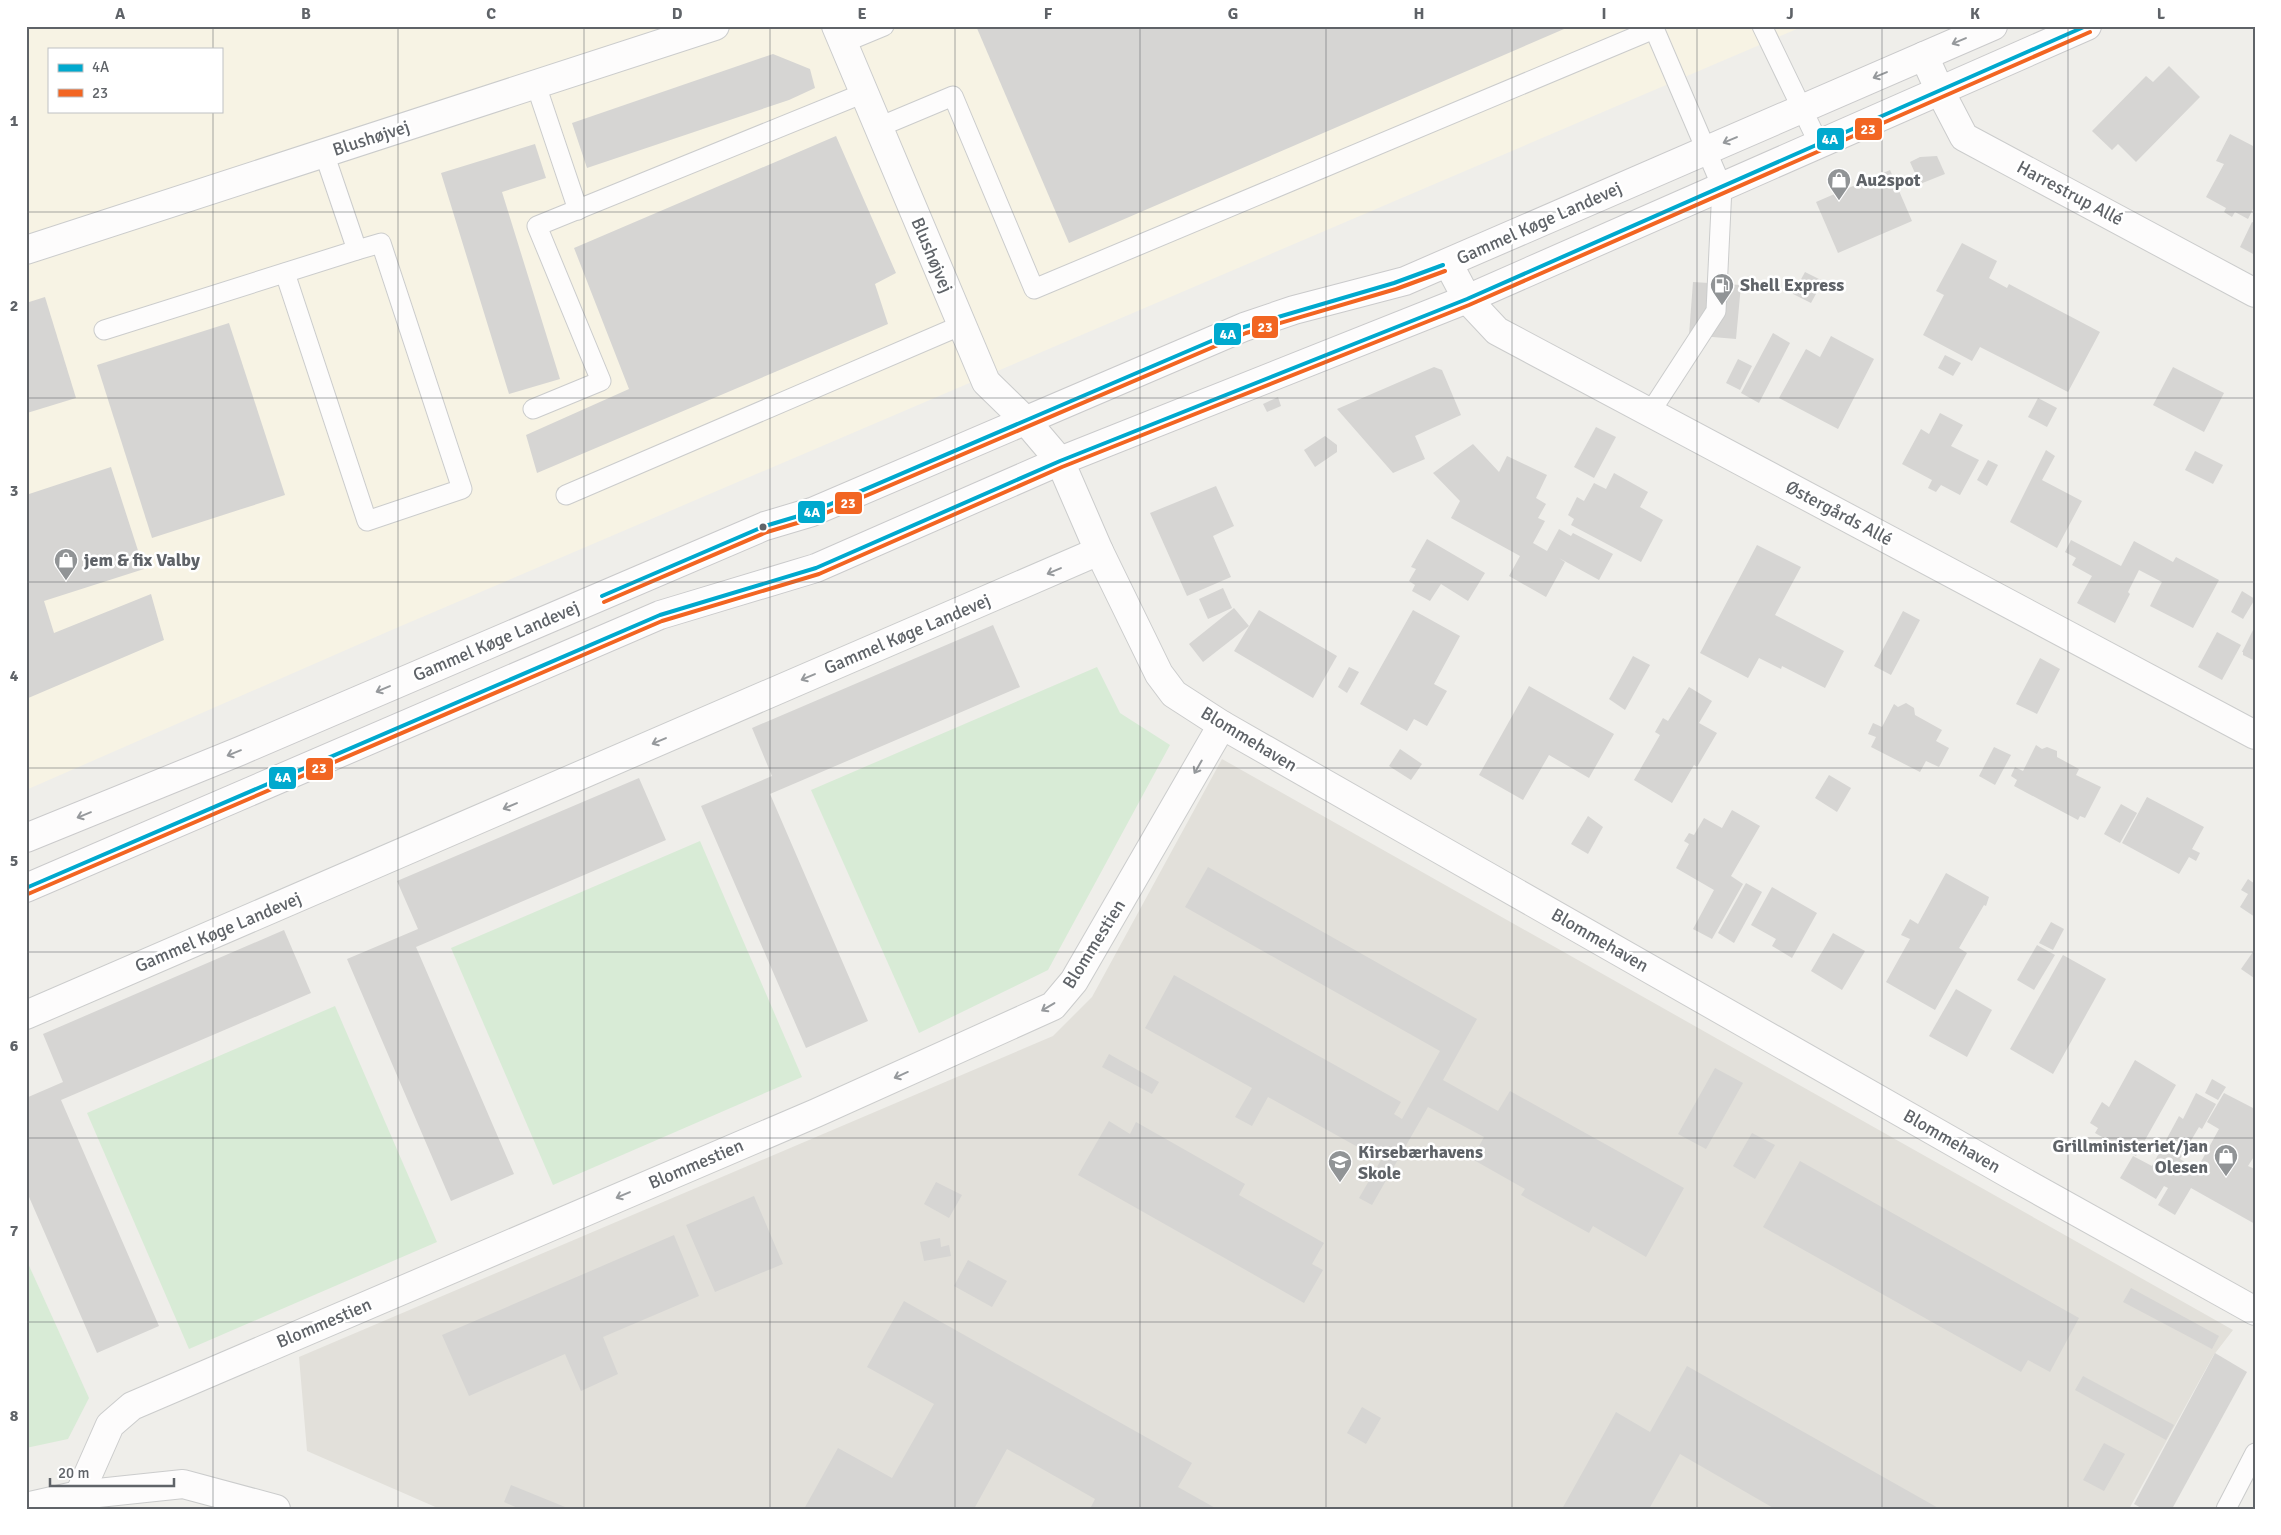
<svg xmlns="http://www.w3.org/2000/svg" width="2281" height="1535" font-family="Signika,sans-serif">
  <style>
    .commercial { fill: #f7f3e4; fill-rule: evenodd }
    .education { fill: #e2e0da }
    .park { fill: #d8ebd6 }
    .building { fill: #d6d5d3 }
    .lines { fill: none; stroke-linecap: round; stroke-linejoin: round }
    .service-casing { stroke: #cbcccc; stroke-width: 21 }
    .minor-casing { stroke: #cbcccc; stroke-width: 30 }
    .secondary-casing { stroke: #cacacb; stroke-width: 30 }
    .service { stroke: #fdfcfc; stroke-width: 19 }
    .minor { stroke: #fdfcfc; stroke-width: 28 }
    .secondary { stroke: #fdfcfc; stroke-width: 28 }
    .bus-1-casing { stroke: #fff; stroke-width: 8 }
    .bus-2-casing { stroke: #fff; stroke-width: 8 }
    .bus-1 { stroke: #00a9ce; stroke-width: 4 }
    .bus-2 { stroke: #f26522; stroke-width: 4 }
    .oneway { stroke: #96999c }
    .grid { fill: none; stroke: #5f6368; stroke-width: 1; stroke-opacity: 0.55 }
    .bus-dot { fill: #5f6368; stroke: #fff; stroke-width: 2 }
    .labels { text-anchor: middle; stroke-width: 5; stroke-linejoin: round; paint-order: stroke }
    .street-label { font-size: 18px; fill: #5f6368; stroke: #fff }
    .poi-label { font-size: 18px; font-weight: bold; fill: #5f6368; stroke: #fff; text-anchor: start }
    .line-badge { stroke: #fff; stroke-width: 2 }
    .badge-label { font-size: 14px; text-anchor: middle; font-weight: bold; fill: #fff }
    .neatline { fill: none; stroke: #5f6368; stroke-width: 2 }
    .grid-label { font-size: 16px; text-anchor: middle; font-weight: bold; fill: #5f6368 }
  </style>
  <rect width="100%" height="100%" fill="#efeeea"/>
  <path class="commercial" d="M26,26H1804L387,632L26,790ZM49,49H221V111H49Z"/>
  <polygon class="education" points="1222,759 2233,1330 2213,1356 2129,1509 440,1509 307,1451 299,1357 1053,1036 1092,997"/>
  <g class="park">
    <polygon points="1097,667 1120,713 1170,745 1048,970 919,1033 811,790"/>
    <polygon points="700,841 802,1077 553,1185 451,948"/>
    <polygon points="335,1006 437,1242 189,1349 87,1113"/>
    <polygon points="26,1259 89,1398 68,1439 26,1448"/>
  </g>
  <g class="building">
    <polygon points="976,26 1571,26 1069,243"/>
    <polygon points="773,54 810,69 815,88 789,100 587,168 572,123"/>
    <polygon points="2169,66 2200,97 2136,162 2118,144 2112,150 2092,131 2146,76 2153,82"/>
    <polygon points="2230,134 2255,147 2255,205 2248,219 2235,212 2232,217 2224,212 2226,208 2206,197 2224,164 2216,161"/>
    <polygon points="836,136 896,273 875,284 888,324 537,473 526,435 629,389 574,248"/>
    <polygon points="535,144 546,178 502,192 560,379 509,394 441,173"/>
    <polygon points="1937,156 1945,174 1920,184 1910,162 1920,157"/>
    <polygon points="1890,170 1912,221 1838,253 1816,202"/>
    <polygon points="2252,222 2255,223 2255,255 2240,247"/>
    <polygon points="1962,243 1997,261 1989,278 2007,288 2009,284 2100,332 2068,392 1980,347 1972,361 1923,335 1944,295 1936,291"/>
    <polygon points="1805,272 1823,281 1811,303 1793,294"/>
    <polygon points="1693,282 1741,285 1736,339 1689,335"/>
    <polygon points="45,297 76,398 27,413 26,303"/>
    <polygon points="229,323 285,495 152,538 97,365"/>
    <polygon points="1773,333 1790,343 1759,403 1741,393"/>
    <polygon points="1831,336 1874,359 1838,429 1779,398 1806,349 1820,357"/>
    <polygon points="1945,355 1961,363 1953,376 1938,368"/>
    <polygon points="1738,359 1752,366 1740,390 1726,383"/>
    <polygon points="1434,367 1442,370 1461,415 1415,436 1425,459 1393,473 1337,409"/>
    <polygon points="2173,367 2224,393 2204,432 2153,405"/>
    <polygon points="1278,397 1281,406 1267,412 1263,404"/>
    <polygon points="2038,398 2057,408 2047,427 2028,417"/>
    <polygon points="1940,413 1963,425 1951,446 1979,460 1960,495 1941,485 1936,492 1928,488 1932,480 1902,464 1921,429 1929,434"/>
    <polygon points="1596,427 1616,437 1594,478 1574,467"/>
    <polygon points="1325,436 1337,445 1337,452 1315,467 1304,450"/>
    <polygon points="1473,444 1499,472 1507,456 1547,475 1536,498 1546,504 1538,518 1545,521 1533,543 1547,551 1559,529 1571,536 1573,533 1613,554 1599,580 1559,558 1565,562 1546,597 1509,576 1520,556 1451,518 1460,501 1433,473"/>
    <polygon points="2046,450 2055,456 2042,480 2082,501 2057,548 2010,522"/>
    <polygon points="2195,451 2223,465 2213,484 2185,470"/>
    <polygon points="1988,460 1998,465 1987,486 1977,480"/>
    <polygon points="111,467 144,569 44,601 54,633 151,594 164,640 26,699 26,495"/>
    <polygon points="1614,473 1648,492 1640,507 1663,520 1641,562 1571,525 1574,519 1568,515 1577,497 1584,501 1594,483 1606,489"/>
    <polygon points="1216,486 1234,526 1213,536 1231,577 1187,596 1150,513"/>
    <polygon points="1427,539 1485,573 1468,601 1441,584 1430,601 1412,591 1415,585 1409,581 1416,569 1411,567"/>
    <polygon points="2071,540 2121,566 2134,541 2173,562 2176,557 2219,580 2193,628 2150,606 2162,582 2139,570 2128,592 2130,594 2115,623 2077,603 2092,576 2072,565 2076,558 2065,552"/>
    <polygon points="1757,545 1801,567 1775,615 1844,651 1825,688 1782,666 1781,669 1759,658 1748,678 1700,653"/>
    <polygon points="1223,588 1232,608 1208,619 1199,599"/>
    <polygon points="2242,591 2255,599 2243,619 2231,612"/>
    <polygon points="1234,608 1249,626 1203,662 1189,644"/>
    <polygon points="1259,610 1337,656 1313,698 1234,651"/>
    <polygon points="1413,610 1460,636 1434,684 1447,691 1427,726 1414,719 1407,731 1360,704"/>
    <polygon points="1903,611 1920,620 1891,675 1874,666"/>
    <polygon points="993,625 1020,687 770,794 868,1021 806,1048 701,806 772,776 752,728"/>
    <polygon points="2255,626 2255,661 2243,655 2243,652 2242,652"/>
    <polygon points="2217,632 2241,645 2222,680 2198,667"/>
    <polygon points="1633,656 1650,665 1625,710 1609,699"/>
    <polygon points="2040,658 2060,669 2037,714 2016,704"/>
    <polygon points="1349,667 1359,672 1347,693 1338,687"/>
    <polygon points="1529,686 1614,734 1589,778 1549,755 1523,800 1479,775"/>
    <polygon points="1689,687 1712,701 1699,723 1717,733 1697,767 1694,765 1672,803 1634,780 1660,735 1655,732 1663,718 1668,721"/>
    <polygon points="1906,703 1914,708 1915,715 1942,730 1936,741 1949,748 1939,767 1926,761 1920,772 1871,747 1876,737 1868,734 1873,723 1882,727 1894,704 1898,707"/>
    <polygon points="2036,745 2042,749 2047,747 2057,751 2057,757 2079,769 2076,775 2101,787 2085,818 2080,816 2078,820 2014,786 2017,780 2011,776 2015,767 2023,771"/>
    <polygon points="1994,747 2011,755 1995,785 1979,776"/>
    <polygon points="1400,749 1422,764 1411,780 1389,766"/>
    <polygon points="1829,775 1851,788 1837,812 1815,798"/>
    <polygon points="639,778 666,840 416,947 514,1174 451,1201 347,959 418,929 397,881"/>
    <polygon points="2147,797 2204,827 2192,849 2200,853 2196,861 2189,857 2179,874 2122,843"/>
    <polygon points="2121,804 2137,813 2120,843 2104,834"/>
    <polygon points="1732,810 1760,826 1731,876 1743,884 1712,939 1693,929 1714,890 1676,868 1689,844 1684,841 1689,833 1694,835 1704,818 1722,828"/>
    <polygon points="1588,816 1603,827 1588,854 1571,844"/>
    <polygon points="1208,867 1477,1019 1443,1080 1498,1111 1510,1091 1684,1188 1646,1257 1593,1226 1589,1233 1521,1195 1525,1189 1472,1159 1484,1137 1428,1107 1372,1205 1359,1198 1381,1160 1268,1097 1252,1126 1235,1117 1252,1088 1145,1028 1174,975 1401,1102 1394,1114 1402,1119 1440,1051 1185,907"/>
    <polygon points="1946,873 1989,897 1986,906 1984,905 1959,948 1967,953 1935,1010 1886,982 1910,939 1901,935 1910,919 1918,924"/>
    <polygon points="2248,879 2255,884 2255,917 2240,907 2248,894 2241,890"/>
    <polygon points="1746,883 1762,892 1734,943 1718,933"/>
    <polygon points="1772,887 1817,913 1792,958 1772,946 1776,939 1751,925"/>
    <polygon points="2051,922 2064,929 2053,950 2039,943"/>
    <polygon points="284,930 311,993 61,1100 159,1326 97,1353 26,1190 26,1098 63,1082 43,1034"/>
    <polygon points="1833,933 1865,951 1842,990 1811,971"/>
    <polygon points="2037,945 2055,955 2034,990 2017,980"/>
    <polygon points="2255,949 2255,977 2254,978 2241,969"/>
    <polygon points="2063,955 2106,979 2053,1074 2010,1049"/>
    <polygon points="1956,989 1992,1010 1967,1057 1929,1036"/>
    <polygon points="1109,1054 1159,1082 1152,1094 1102,1067"/>
    <polygon points="2135,1060 2176,1085 2136,1156 2095,1133 2098,1128 2090,1123 2102,1102 2109,1107"/>
    <polygon points="1715,1068 1743,1083 1706,1149 1678,1134"/>
    <polygon points="2212,1079 2226,1087 2218,1100 2205,1093"/>
    <polygon points="2196,1093 2216,1104 2202,1129 2199,1127 2180,1159 2197,1169 2219,1129 2207,1122 2224,1093 2255,1109 2255,1155 2248,1166 2255,1169 2255,1224 2191,1188 2175,1215 2158,1205 2168,1188 2164,1186 2156,1199 2120,1178 2133,1156 2152,1166 2179,1116 2183,1119"/>
    <polygon points="1109,1121 1130,1134 1136,1122 1245,1184 1239,1195 1324,1243 1312,1264 1323,1270 1304,1303 1078,1175"/>
    <polygon points="1752,1133 1775,1145 1755,1179 1733,1166"/>
    <polygon points="1800,1161 2079,1318 2050,1372 2028,1360 2021,1372 1763,1227"/>
    <polygon points="936,1182 962,1195 949,1218 924,1204"/>
    <polygon points="754,1196 783,1264 715,1292 686,1225"/>
    <polygon points="674,1235 699,1296 603,1337 618,1374 581,1391 565,1354 469,1396 442,1335"/>
    <polygon points="940,1238 941,1247 949,1245 951,1256 924,1261 920,1242"/>
    <polygon points="968,1260 1007,1281 992,1307 954,1286"/>
    <polygon points="2131,1288 2219,1336 2212,1349 2123,1302"/>
    <polygon points="904,1301 1192,1463 1178,1487 1217,1509 1090,1509 1095,1499 1007,1449 974,1509 804,1509 838,1448 892,1478 934,1404 867,1367"/>
    <polygon points="2215,1353 2247,1372 2172,1509 2143,1509 2134,1504"/>
    <polygon points="1687,1366 1940,1509 1775,1509 1680,1454 1649,1509 1562,1509 1616,1412 1650,1432"/>
    <polygon points="2083,1376 2174,1425 2166,1440 2075,1390"/>
    <polygon points="1362,1407 1381,1418 1366,1444 1347,1433"/>
    <polygon points="2104,1443 2125,1454 2104,1491 2083,1480"/>
    <polygon points="511,1485 570,1509 520,1509 504,1502"/>
  </g>
  <g class="lines">
    <g class="service-casing">
      <g id="service">
        <polyline points="1762,26 1819,144"/>
        <polyline points="843,43 884,26"/>
        <polyline points="536,85 578,210"/>
        <polyline points="879,127 953,96 1034,289 1654,29"/>
        <polyline points="285,273 367,521 462,489 381,243 357,250 324,153"/>
        <polyline points="104,330 357,250"/>
        <polyline points="533,409 601,381 537,226 864,93"/>
        <polyline points="1651,411 1716,311 1722,187 1653,26"/>
        <polyline points="566,495 962,325"/>
        <polyline points="2226,1509 2255,1453"/>
      </g>
    </g>
    <g class="minor-casing">
      <g id="minor">
        <polyline points="836,26 986,382 1026,421 1060,461 1099,551 1159,674 1174,694 1222,725 1420,838 2011,1175 2255,1311"/>
        <polyline points="1924,56 1940,91 1964,137 2255,293"/>
        <polyline points="26,250 715,26"/>
        <polyline points="1448,263 1467,299 1497,331 2255,735"/>
        <polyline points="26,1015 1099,551"/>
        <polyline points="79,1495 110,1425 132,1406 816,1113 1053,1006 1074,981 1222,725"/>
        <polyline points="26,1507 79,1495 183,1484 276,1509"/>
      </g>
    </g>
    <g class="secondary-casing">
      <g id="secondary">
        <polyline points="26,838 240,751 765,526 812,512 1244,327 1294,310 1405,281 1993,26"/>
        <polyline points="26,888 660,615 816,568 1060,461 1467,299 2087,26"/>
      </g>
    </g>
    <use href="#service" class="service"/>
    <use href="#minor" class="minor"/>
    <use href="#secondary" class="secondary"/>
    <g class="bus-1-casing">
      <g id="bus-1">
        <polyline points="602,596 765,526 812,512 1244,327 1394,283 1443,265"/>
        <polyline points="26,888 660,615 816,568 1060,461 1467,299 2086,26"/>
      </g>
    </g>
    <g class="bus-2-casing">
      <g id="bus-2">
        <polyline points="604,602 767,532 814,518 1246,333 1396,289 1445,271"/>
        <polyline points="28,894 662,621 819,574 1062,467 1469,305 2090,32"/>
      </g>
    </g>
    <use href="#bus-1" class="bus-1"/>
    <use href="#bus-2" class="bus-2"/>
  </g>
  <defs><path id="oneway-shaft" d="M-6 0H5M1.5-3L5.5 0L1.5 3" fill="none" stroke-width="1.6" stroke-linecap="round" stroke-linejoin="round" transform="scale(1.25)"/></defs>
  <g class="oneway">
    <use href="#oneway-shaft" transform="translate(1959 41) rotate(157)"/>
    <use href="#oneway-shaft" transform="translate(1880 75) rotate(157)"/>
    <use href="#oneway-shaft" transform="translate(1730 140) rotate(157)"/>
    <use href="#oneway-shaft" transform="translate(1054 571) rotate(157)"/>
    <use href="#oneway-shaft" transform="translate(808 677) rotate(157)"/>
    <use href="#oneway-shaft" transform="translate(383 689) rotate(157)"/>
    <use href="#oneway-shaft" transform="translate(659 741) rotate(157)"/>
    <use href="#oneway-shaft" transform="translate(234 753) rotate(158)"/>
    <use href="#oneway-shaft" transform="translate(1198 767) rotate(120)"/>
    <use href="#oneway-shaft" transform="translate(510 806) rotate(157)"/>
    <use href="#oneway-shaft" transform="translate(84 815) rotate(158)"/>
    <use href="#oneway-shaft" transform="translate(1048 1007) rotate(149)"/>
    <use href="#oneway-shaft" transform="translate(901 1075) rotate(156)"/>
    <use href="#oneway-shaft" transform="translate(623 1195) rotate(157)"/>
  </g>
  <path class="grid" d="M213,26V49M398,26V1509M584,26V1509M770,26V1509M955,26V1509M1140,26V1509M1326,26V1509M1512,26V1509M1697,26V1509M1882,26V1509M2068,26V1509M213,111V1509M26,212H2255M26,398H2255M26,582H2255M26,768H2255M26,952H2255M26,1138H2255M26,1322H2255"/>
  <defs>
    <g id="shop-pin" transform="scale(1.25)"><path d="M0 17L-7.5 6A9.5 9.5 0 1 1 7.5 6Z" fill="#919496" stroke="#fff"/><path d="M-5-2.5h2.3a2.7 3.5 0 0 1 5.4 0H5L5.5 6h-11ZM-1.5-2.5h3a1.5 2.3 0 0 0-3 0Z" fill="#fff"/></g>
    <g id="fuel-pin" transform="scale(1.25)"><path d="M0 17L-7.5 6A9.5 9.5 0 1 1 7.5 6Z" fill="#919496" stroke="#fff"/><path d="M-5.5-6h7V0h2V4h1.3V-2.5L3-4.5l.8-.8L6-3V5H2.5V1h-1V6h-7ZM-4.2-4.7v3.2H.2V-4.7Z" fill="#fff"/></g>
    <g id="school-pin" transform="scale(1.25)"><path d="M0 17L-7.5 6A9.5 9.5 0 1 1 7.5 6Z" fill="#919496" stroke="#fff"/><path d="M0-5L7-2L0 1L-7-2ZM-4 1L0 2.5L4 1V4Q0 6-4 4Z" fill="#fff"/></g>
  </defs>
  <g fill-rule="evenodd">
    <use href="#shop-pin" x="1839" y="180"/>
    <use href="#fuel-pin" x="1722" y="285"/>
    <use href="#shop-pin" x="66" y="560"/>
    <use href="#shop-pin" x="2226" y="1156"/>
    <use href="#school-pin" x="1340" y="1162"/>
  </g>
  <circle class="bus-dot" cx="763" cy="527" r="4.5"/>
  <g class="labels">
    <g class="street-label">
      <text transform="translate(371 138) rotate(-18)" y="6">Blushøjvej</text>
      <text transform="translate(2070 193) rotate(28)" y="6">Harrestrup Allé</text>
      <text transform="translate(1539 223) rotate(-24)" y="6">Gammel Køge Landevej</text>
      <text transform="translate(932 255) rotate(67)" y="6">Blushøjvej</text>
      <text transform="translate(1839 513) rotate(28)" y="6">Østergårds Allé</text>
      <text transform="translate(907 634) rotate(-23)" y="6">Gammel Køge Landevej</text>
      <text transform="translate(496 641) rotate(-23)" y="6">Gammel Køge Landevej</text>
      <text transform="translate(1249 739) rotate(31)" y="6">Blommehaven</text>
      <text transform="translate(218 932) rotate(-23)" y="6">Gammel Køge Landevej</text>
      <text transform="translate(1600 940) rotate(30)" y="6">Blommehaven</text>
      <text transform="translate(1094 944) rotate(-58)" y="6">Blommestien</text>
      <text transform="translate(1952 1141) rotate(30)" y="6">Blommehaven</text>
      <text transform="translate(696 1164) rotate(-23)" y="6">Blommestien</text>
      <text transform="translate(324 1323) rotate(-23)" y="6">Blommestien</text>
    </g>
    <g class="poi-label">
      <text x="1856" y="186">Au2spot</text>
      <text x="1740" y="291">Shell Express</text>
      <text x="84" y="566">jem &amp; fix Valby</text>
      <text x="2208" y="1152" text-anchor="end">Grillministeriet/jan<tspan x="2208" dy="21">Olesen</tspan></text>
      <text x="1358" y="1158">Kirsebærhavens<tspan x="1358" dy="21">Skole</tspan></text>
    </g>
  </g>
  <g class="line-badge">
    <rect x="1854" y="117" width="29" height="24" rx="5" fill="#f26522"/>
    <rect x="1816" y="127" width="29" height="24" rx="5" fill="#00a9ce"/>
    <rect x="1251" y="315" width="28" height="24" rx="5" fill="#f26522"/>
    <rect x="1213" y="322" width="29" height="24" rx="5" fill="#00a9ce"/>
    <rect x="834" y="491" width="29" height="24" rx="5" fill="#f26522"/>
    <rect x="797" y="500" width="29" height="24" rx="5" fill="#00a9ce"/>
    <rect x="305" y="757" width="29" height="24" rx="5" fill="#f26522"/>
    <rect x="268" y="766" width="29" height="24" rx="5" fill="#00a9ce"/>
  </g>
  <g class="badge-label">
    <text x="1868" y="134">23</text>
    <text x="1830" y="144">4A</text>
    <text x="1265" y="332">23</text>
    <text x="1228" y="339">4A</text>
    <text x="848" y="508">23</text>
    <text x="812" y="517">4A</text>
    <text x="319" y="773">23</text>
    <text x="283" y="782">4A</text>
  </g>
  <rect width="2281" height="1535" fill="none" stroke="#ffffff" stroke-width="55"/>
  <rect x="48" y="48" width="175" height="65" fill="#ffffff" stroke="#bfc1c3"/>
  <rect x="58" y="64" width="25" height="8" fill="#00a9ce" stroke="#bfc1c3"/>
  <text x="92" y="72" font-size="15" fill="#5f6368">4A</text>
  <rect x="58" y="89" width="25" height="8" fill="#f26522" stroke="#bfc1c3"/>
  <text x="92" y="98" font-size="15" fill="#5f6368">23</text>
  <path d="M50 1478v8h124v-8" fill="none" stroke="#5f6368" stroke-width="2.5"/>
  <text x="58" y="1478" font-size="15" fill="#5f6368" stroke="#ffffff" stroke-width="4" paint-order="stroke">20 m</text>
  <rect x="28" y="28" width="2226" height="1480" class="neatline"/>
  <g class="grid-label">
    <text x="120" y="19">A</text>
    <text x="306" y="19">B</text>
    <text x="491" y="19">C</text>
    <text x="677" y="19">D</text>
    <text x="862" y="19">E</text>
    <text x="1048" y="19">F</text>
    <text x="1233" y="19">G</text>
    <text x="1419" y="19">H</text>
    <text x="1604" y="19">I</text>
    <text x="1790" y="19">J</text>
    <text x="1975" y="19">K</text>
    <text x="2161" y="19">L</text>
    <text x="14" y="126">1</text>
    <text x="14" y="311">2</text>
    <text x="14" y="496">3</text>
    <text x="14" y="681">4</text>
    <text x="14" y="866">5</text>
    <text x="14" y="1051">6</text>
    <text x="14" y="1236">7</text>
    <text x="14" y="1421">8</text>
  </g>
</svg>
